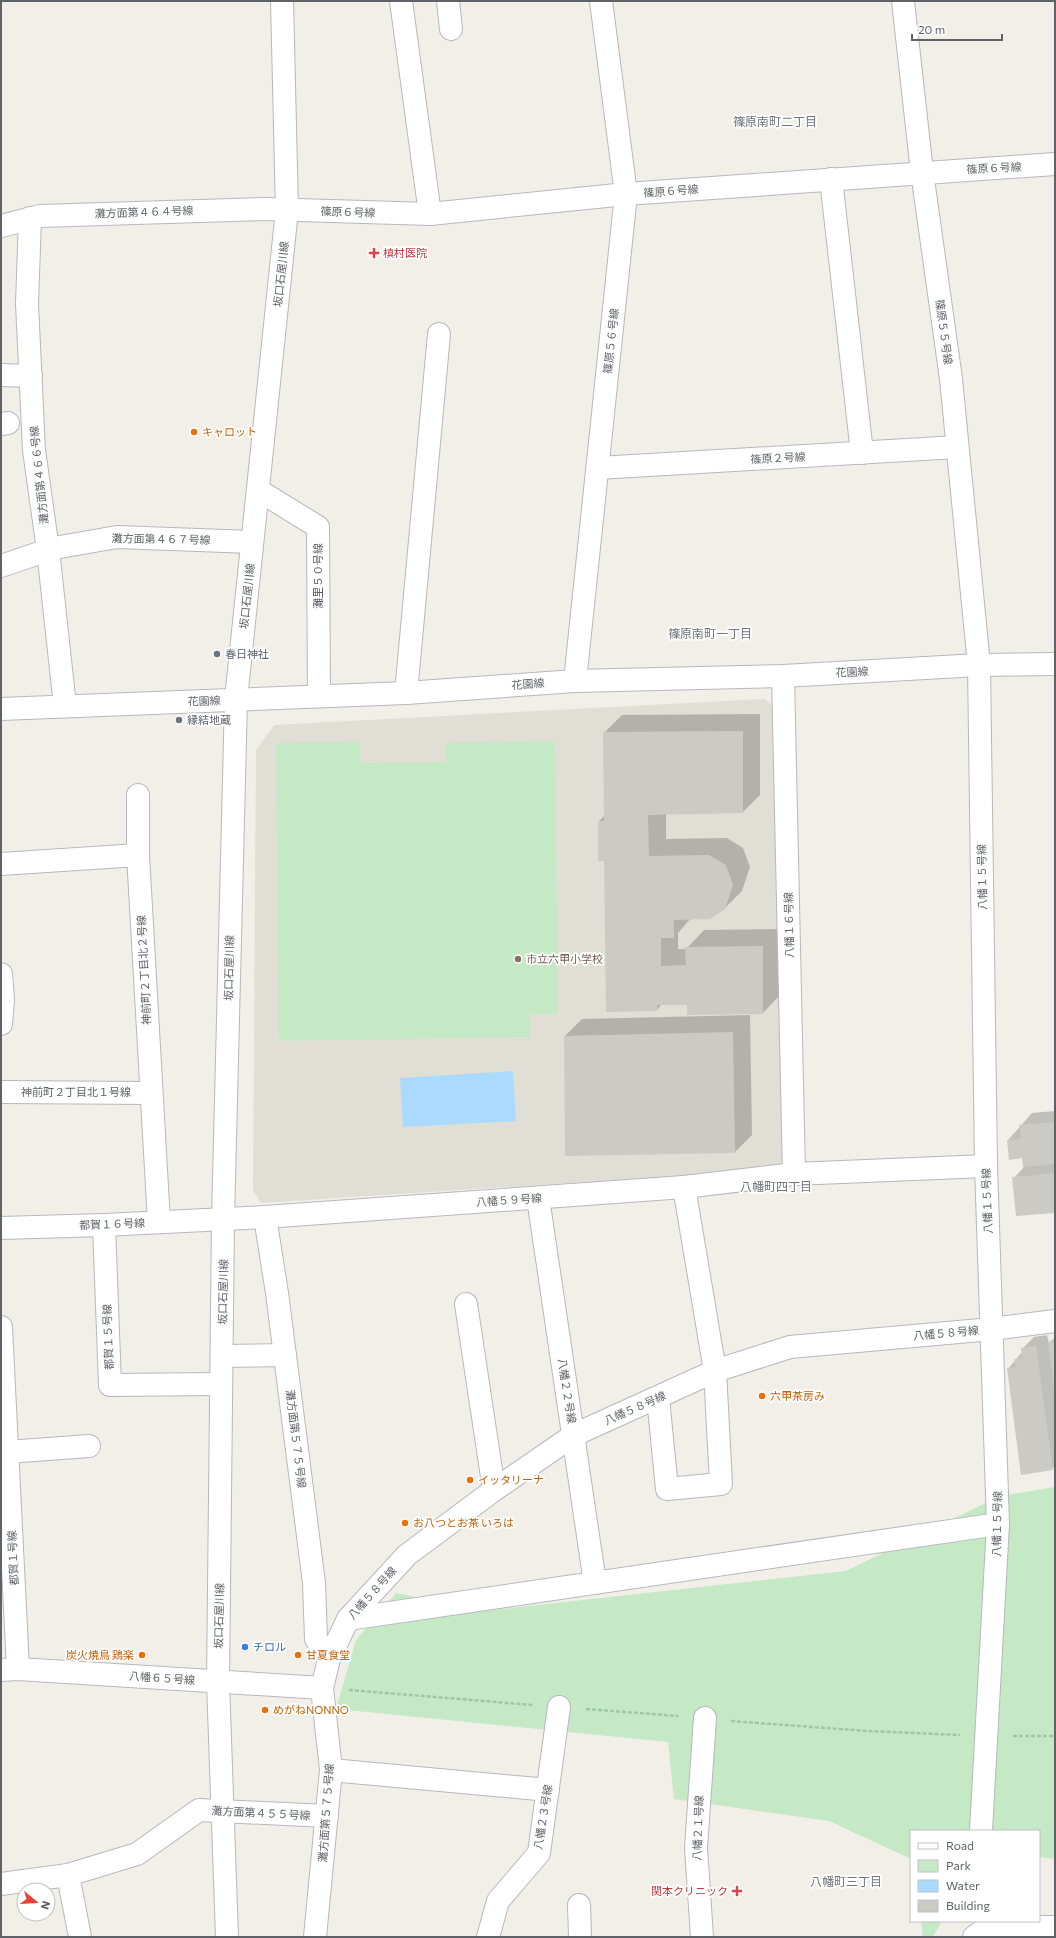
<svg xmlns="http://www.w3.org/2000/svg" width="1056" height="1938" font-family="Commissioner,'Noto Sans JP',sans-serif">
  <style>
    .education { fill: #e1ded6 }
    .green { fill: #c5e8c5 }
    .water { fill: #aadaff }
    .shadow { fill: #0003 }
    .building { fill: #cccac5 }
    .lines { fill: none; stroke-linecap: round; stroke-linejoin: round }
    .minor-casing { stroke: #b5b8bc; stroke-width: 24 }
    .path { stroke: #9cc7a9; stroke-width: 2.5; stroke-dasharray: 4 2; stroke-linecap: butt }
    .minor { stroke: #fff; stroke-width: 22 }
    .health-dot { fill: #e0444e; stroke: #fff; stroke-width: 1.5 }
    .food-dot { fill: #e8710a; stroke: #fff; stroke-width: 1.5 }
    .worship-dot { fill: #6b7280; stroke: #fff; stroke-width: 1.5 }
    .education-dot { fill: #8d6e63; stroke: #fff; stroke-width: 1.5 }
    .shop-dot { fill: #3f7fe0; stroke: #fff; stroke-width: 1.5 }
    .labels { text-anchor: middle; stroke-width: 3.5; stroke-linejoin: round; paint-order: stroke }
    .street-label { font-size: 11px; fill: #5f6368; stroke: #fff }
    .health-label { font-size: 11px; fill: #be3a42; stroke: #fff; text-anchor: start }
    .food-label { font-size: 11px; fill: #c56008; stroke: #fff; text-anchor: start }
    .worship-label { font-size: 11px; fill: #5b616d; stroke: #fff; text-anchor: start }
    .education-label { font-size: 11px; fill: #785e54; stroke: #fff; text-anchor: start }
    .shop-label { font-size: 11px; fill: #366cbe; stroke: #fff; text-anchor: start }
    .neighbourhood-label { font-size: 12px; fill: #70757a; stroke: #fff }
  </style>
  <rect width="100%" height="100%" fill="#f1efe8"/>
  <polygon class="education" points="765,699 777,711 783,1169 261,1203 253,1190 256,750 274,725"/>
  <g class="green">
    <polygon points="555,741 558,1014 530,1014 530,1037 279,1041 276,743 360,742 361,763 445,762 445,743"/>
    <polygon points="1055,1487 1055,1859 1039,1857 1039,1831 911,1831 911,1859 829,1821 674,1799 668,1742 336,1709 356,1640 396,1593 484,1611 846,1571 1000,1496"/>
    <polygon points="921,1921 942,1921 933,1937 923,1937"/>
  </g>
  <polygon class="water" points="513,1071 516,1121 403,1127 400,1078"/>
  <g class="shadow">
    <polygon points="760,714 760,795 743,812 666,813 666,839 727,838 743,848 750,867 742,891 724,909 691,918 678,933 678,949 686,949 704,930 780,929 780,995 763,1013 688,1014 688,1004 662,1004 657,1010 605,860 599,821 605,815 604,733 622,715"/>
    <polygon points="750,1015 752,1135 735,1152 565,1036 582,1019"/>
    <polygon points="1055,1111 1055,1212 1014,1178 1024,1167 1023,1157 1008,1140 1032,1113"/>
    <polygon points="1047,1335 1049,1343 1055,1337 1055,1466 1052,1469 1008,1369 1022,1352 1022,1349 1034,1337"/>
  </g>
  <g class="building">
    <polygon points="743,731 743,813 648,815 649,856 709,855 726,865 733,885 725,909 710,919 674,920 674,938 661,938 661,966 686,965 685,947 763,946 763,1014 687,1015 687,1005 657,1005 657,1011 606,1012 604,861 598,861 598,821 604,821 603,732"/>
    <polygon points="733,1032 735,1153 565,1156 564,1036"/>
    <polygon points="1055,1122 1055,1164 1023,1167 1022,1158 1009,1160 1007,1140 1021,1139 1019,1125"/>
    <polygon points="1055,1173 1055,1213 1016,1216 1012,1177"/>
    <polygon points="1055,1341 1055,1387 1054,1387 1048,1342"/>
    <polygon points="1036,1346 1053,1470 1021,1475 1007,1368 1016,1367 1014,1359 1022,1358 1021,1348"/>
  </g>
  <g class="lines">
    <g class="minor-casing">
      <g id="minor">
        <polyline points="401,1 430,214"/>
        <polyline points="448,1 451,29"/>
        <polyline points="903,1 922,172 951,379 979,665 986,1166 998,1524 981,1831"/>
        <polyline points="831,179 862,453"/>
        <polyline points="30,218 27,304 34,450 48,550 65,706"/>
        <polyline points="1,226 40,216 265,209 430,214 626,194 1055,164"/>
        <polyline points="1,375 31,376"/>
        <polyline points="1,424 8,423"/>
        <polyline points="598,468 957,447"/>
        <polyline points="258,490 318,527 319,696"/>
        <polyline points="1,566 54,548 117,537 252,542"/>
        <polyline points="783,676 794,1174"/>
        <polyline points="575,681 626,194 601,1"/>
        <polyline points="406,693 439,334"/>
        <polyline points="1,709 406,693 575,681 783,676 979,665 1055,664"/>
        <polyline points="138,855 138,795"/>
        <polyline points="1,864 138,855 159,1222"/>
        <polyline points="1,974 3,999 1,1024"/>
        <polyline points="1,1092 151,1093"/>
        <polyline points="538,1198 595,1583"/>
        <polyline points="265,1217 277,1293 314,1583 316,1639 329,1659"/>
        <polyline points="104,1225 110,1385 221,1384"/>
        <polyline points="1,1228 104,1225 265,1217 684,1187 794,1174 986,1166"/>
        <polyline points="466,1304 494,1490"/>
        <polyline points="1,1327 18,1669"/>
        <polyline points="222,1356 285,1355"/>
        <polyline points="658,1398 667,1489 721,1484 715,1371 684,1187"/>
        <polyline points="7,1452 89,1446"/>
        <polyline points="348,1619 998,1524"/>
        <polyline points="1,1670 18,1669 322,1688"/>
        <polyline points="331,1770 548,1790"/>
        <polyline points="68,1875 80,1937"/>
        <polyline points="1,1884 68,1875 137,1854 199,1810 327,1816"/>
        <polyline points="579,1905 580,1937"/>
        <polyline points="227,1937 218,1682 223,1219 236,699 287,210 282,1"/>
        <polyline points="315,1937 331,1770 322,1688 329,1659 348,1619 407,1555 494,1490 574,1435 715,1371 790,1347 992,1329 1055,1321"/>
        <polyline points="488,1937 498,1901 539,1853 559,1707"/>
        <polyline points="702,1937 696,1848 705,1718"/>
        <polyline points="974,1937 988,1927 1055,1927"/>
      </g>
    </g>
    <g class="path">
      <polyline points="349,1690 533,1705"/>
      <polyline points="586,1709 678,1716"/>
      <polyline points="731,1721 867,1731 960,1735"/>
      <polyline points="1013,1736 1055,1736"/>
    </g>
    <use href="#minor" class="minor"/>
  </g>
  <g class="health-dot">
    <path d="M372 247h4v4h4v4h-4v4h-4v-4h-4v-4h4z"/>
    <path d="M735 1885h4v4h4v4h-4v4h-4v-4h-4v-4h4z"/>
  </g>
  <g class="food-dot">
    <circle cx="194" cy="432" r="4"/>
    <circle cx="762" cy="1396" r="4"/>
    <circle cx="470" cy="1480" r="4"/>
    <circle cx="405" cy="1523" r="4"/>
    <circle cx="142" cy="1655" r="4"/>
    <circle cx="298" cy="1655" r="4"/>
    <circle cx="265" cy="1710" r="4"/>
  </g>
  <g class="worship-dot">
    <circle cx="217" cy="654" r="4"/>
    <circle cx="179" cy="720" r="4"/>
  </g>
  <circle class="education-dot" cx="518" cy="959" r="4"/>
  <circle class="shop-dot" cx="245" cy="1647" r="4"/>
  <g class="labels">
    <g class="street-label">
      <text transform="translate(994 168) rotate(-3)" y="4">篠原６号線</text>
      <text transform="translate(671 191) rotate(-4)" y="4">篠原６号線</text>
      <text transform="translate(144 212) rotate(-2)" y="4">灘方面第４６４号線</text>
      <text transform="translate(348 212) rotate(2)" y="4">篠原６号線</text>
      <text transform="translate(281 274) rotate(-84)" y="4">坂口石屋川線</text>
      <text transform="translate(944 332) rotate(82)" y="4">篠原５５号線</text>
      <text transform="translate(611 341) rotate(-84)" y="4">篠原５６号線</text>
      <text transform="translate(778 458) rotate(-3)" y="4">篠原２号線</text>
      <text transform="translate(39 475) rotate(-96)" y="4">灘方面第４６６号線</text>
      <text transform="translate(161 539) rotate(1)" y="4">灘方面第４６７号線</text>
      <text transform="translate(318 576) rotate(-90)" y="4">灘里５０号線</text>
      <text transform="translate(247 596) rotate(-84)" y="4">坂口石屋川線</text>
      <text transform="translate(852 672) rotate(-3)" y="4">花園線</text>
      <text transform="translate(528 684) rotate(-4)" y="4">花園線</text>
      <text transform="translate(204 701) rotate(-2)" y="4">花園線</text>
      <text transform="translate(982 877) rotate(-91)" y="4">八幡１５号線</text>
      <text transform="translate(789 925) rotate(-91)" y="4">八幡１６号線</text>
      <text transform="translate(229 968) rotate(-89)" y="4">坂口石屋川線</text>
      <text transform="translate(144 970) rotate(-93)" y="4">神前町２丁目北２号線</text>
      <text x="76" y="1096">神前町２丁目北１号線</text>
      <text transform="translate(509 1200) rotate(-4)" y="4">八幡５９号線</text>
      <text transform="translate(987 1201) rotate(-92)" y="4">八幡１５号線</text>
      <text transform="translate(112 1224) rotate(-2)" y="4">都賀１６号線</text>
      <text transform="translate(223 1292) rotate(-89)" y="4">坂口石屋川線</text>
      <text transform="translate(946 1333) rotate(-5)" y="4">八幡５８号線</text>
      <text transform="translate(108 1337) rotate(-92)" y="4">都賀１５号線</text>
      <text transform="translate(567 1391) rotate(81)" y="4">八幡２２号線</text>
      <text transform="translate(635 1408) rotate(-24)" y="4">八幡５８号線</text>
      <text transform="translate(296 1439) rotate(83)" y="4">灘方面第５７５号線</text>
      <text transform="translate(997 1524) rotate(-89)" y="4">八幡１５号線</text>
      <text transform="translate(13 1558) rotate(-93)" y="4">都賀１号線</text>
      <text transform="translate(372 1593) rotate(-48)" y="4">八幡５８号線</text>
      <text transform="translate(219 1616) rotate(-89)" y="4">坂口石屋川線</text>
      <text transform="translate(162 1678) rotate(4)" y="4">八幡６５号線</text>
      <text transform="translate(261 1813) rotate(3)" y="4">灘方面第４５５号線</text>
      <text transform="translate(326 1813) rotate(-86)" y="4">灘方面第５７５号線</text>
      <text transform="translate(543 1817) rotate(-81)" y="4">八幡２３号線</text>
      <text transform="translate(698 1828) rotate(-88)" y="4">八幡２１号線</text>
    </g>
    <g class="health-label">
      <text x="383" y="257">槙村医院</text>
      <text x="728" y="1895" text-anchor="end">関本クリニック</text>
    </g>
    <g class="food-label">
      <text x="202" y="436">キャロット</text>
      <text x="770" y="1400">六甲茶房み</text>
      <text x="478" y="1484">イッタリーナ</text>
      <text x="413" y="1527">お八つとお茶 いろは</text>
      <text x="134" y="1659" text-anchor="end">炭火焼鳥 鶏楽</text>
      <text x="306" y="1659">甘夏食堂</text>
      <text x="273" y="1714">めがねNONNO</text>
    </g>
    <g class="worship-label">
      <text x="225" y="658">春日神社</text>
      <text x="187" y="724">縁結地蔵</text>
    </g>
    <g class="education-label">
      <text x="526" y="963">市立六甲小学校</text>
    </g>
    <g class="shop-label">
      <text x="253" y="1651">チロル</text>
    </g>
    <g class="neighbourhood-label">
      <text x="775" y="126">篠原南町二丁目</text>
      <text x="710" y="638">篠原南町一丁目</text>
      <text x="776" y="1191">八幡町四丁目</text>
      <text x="846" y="1886">八幡町三丁目</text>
    </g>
  </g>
  <rect width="1056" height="1938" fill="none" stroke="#5f6368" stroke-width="4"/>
  <rect x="910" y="1830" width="130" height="92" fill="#ffffff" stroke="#bfc1c3"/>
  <rect x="918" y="1843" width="20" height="6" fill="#ffffff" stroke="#bfc1c3"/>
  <text x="946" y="1850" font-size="12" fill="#5f6368">Road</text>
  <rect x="918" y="1860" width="20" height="12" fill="#c5e8c5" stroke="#bfc1c3"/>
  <text x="946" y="1870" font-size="12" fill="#5f6368">Park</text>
  <rect x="918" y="1880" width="20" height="12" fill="#aadaff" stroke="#bfc1c3"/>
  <text x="946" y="1890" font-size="12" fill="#5f6368">Water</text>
  <rect x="918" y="1900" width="20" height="12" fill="#cccac5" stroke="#bfc1c3"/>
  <text x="946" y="1910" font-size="12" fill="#5f6368">Building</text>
  <g transform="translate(36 1902) rotate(108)"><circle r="19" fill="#ffffff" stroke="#bfc1c3"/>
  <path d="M0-3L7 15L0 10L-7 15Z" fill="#ea4335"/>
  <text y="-6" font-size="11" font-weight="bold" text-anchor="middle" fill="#5f6368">N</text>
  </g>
  <path d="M912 34v6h90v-6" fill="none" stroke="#5f6368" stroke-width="2"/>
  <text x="918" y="34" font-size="12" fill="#5f6368" stroke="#ffffff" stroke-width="3" paint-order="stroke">20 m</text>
</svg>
